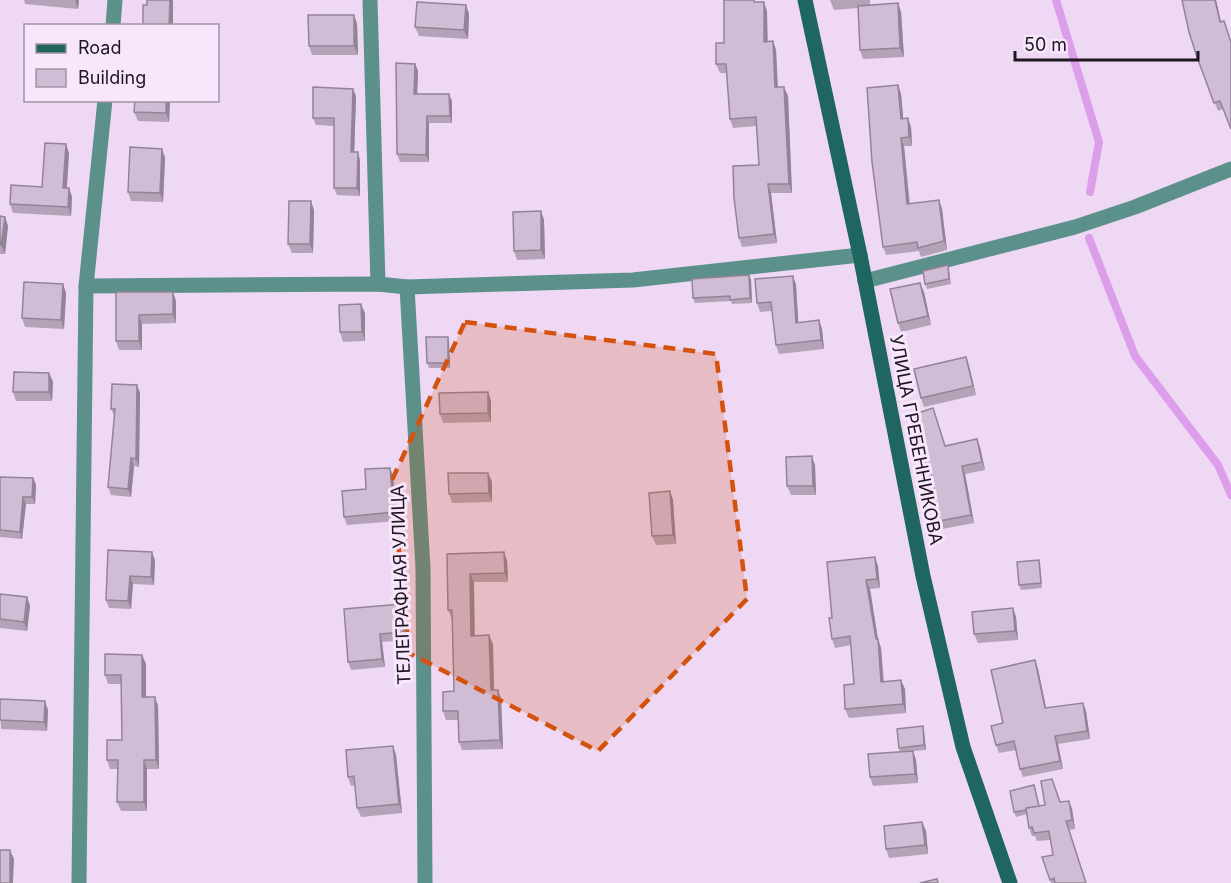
<svg xmlns="http://www.w3.org/2000/svg" width="1231" height="883" font-family="Inter,sans-serif">
  <style>
    .lines { fill: none; stroke-linecap: round; stroke-linejoin: round }
    .stream { stroke: #dc9deb; stroke-width: 8 }
    .lane { stroke: #5b908b; stroke-width: 15 }
    .street { stroke: #5b908b; stroke-width: 15 }
    .secondary { stroke: #1f6661; stroke-width: 15 }
    .wall { fill: #b4a2b8 }
    .shaded-wall { fill: #928496 }
    .building { fill: #d1bcd6; stroke: #928496; stroke-width: 1.5 }
    .marked { fill: #d4520e; fill-opacity: 0.2; stroke: #d4520e; stroke-width: 4.5; stroke-dasharray: 12 8; stroke-linejoin: round }
    .labels { text-anchor: middle; stroke-width: 6; stroke-linejoin: round; paint-order: stroke }
    .street-label { font-size: 18px; fill: #1e1620; stroke: #f8e7fc }
  </style>
  <rect width="100%" height="100%" fill="#eed8f3"/>
  <g class="lines">
    <g class="stream">
      <polyline points="1056,0 1099,142 1090,192"/>
      <polyline points="1089,238 1135,356 1218,465 1231,495"/>
    </g>
    <polyline class="lane" points="865,281 1075,227 1135,207 1231,169"/>
    <g class="street">
      <polyline points="370,0 378,284"/>
      <polyline points="113,26 115,0"/>
      <polyline points="86,286 378,284 407,287 633,280 860,255"/>
      <polyline points="407,287 423,568 425,883"/>
      <polyline points="79,883 86,286 105,100"/>
    </g>
    <polyline class="secondary" points="805,0 860,255 923,576 963,747 1010,883"/>
  </g>
  <g class="wall">
    <polygon points="24,0 79,0 78,9 25,4"/>
    <polygon points="830,0 870,0 870,5 898,3 901,12 904,57 863,59 860,50 858,8 834,10"/>
    <polygon points="1182,0 1216,0 1221,22 1223,109 1218,111 1197,57"/>
    <polygon points="757,2 767,11 767,41 773,41 776,50 778,87 788,96 792,193 771,193 777,243 742,247 739,238 759,165 756,126 733,128 730,119 727,73 720,73 716,64 724,43"/>
    <polygon points="466,5 469,14 468,39 419,36 415,27"/>
    <polygon points="354,15 357,24 358,55 312,55 309,46"/>
    <polygon points="415,64 418,71 417,94 452,101 452,123 429,123 429,162 400,162 397,154"/>
    <polygon points="898,85 901,94 903,119 908,118 911,127 912,146 904,146 910,204 939,200 942,209 947,250 921,257 919,251 886,255 883,247"/>
    <polygon points="353,89 356,96 354,152 360,160 360,196 337,195 334,188 334,126 316,125 313,118"/>
    <polygon points="170,100 169,122 138,121 134,112"/>
    <polygon points="162,149 165,158 163,202 131,201 128,192"/>
    <polygon points="69,153 67,188 69,188 72,197 71,216 13,213 10,204 42,187"/>
    <polygon points="314,210 313,253 292,253 288,244"/>
    <polygon points="541,211 544,220 545,259 517,260 514,251"/>
    <polygon points="0,216 5,217 8,226 5,254 0,254"/>
    <polygon points="948,265 949,269 951,284 927,289 925,284"/>
    <polygon points="749,275 751,280 752,303 732,304 731,301 695,303 693,298"/>
    <polygon points="793,276 796,285 798,322 819,320 822,329 824,349 779,354 776,345 772,311 760,312 757,303"/>
    <polygon points="63,284 66,293 64,329 25,327 22,318"/>
    <polygon points="116,292 173,292 176,301 176,323 142,324 142,350 119,350 116,341"/>
    <polygon points="924,292 931,325 901,332 898,323"/>
    <polygon points="365,313 365,341 343,342 340,332"/>
    <polygon points="449,341 450,368 429,368 427,363"/>
    <polygon points="966,357 969,366 976,395 924,407 921,398"/>
    <polygon points="49,373 53,382 52,401 16,401 13,392"/>
    <polygon points="137,385 140,393 139,467 134,466 131,497 111,495 108,487 115,417 111,409"/>
    <polygon points="488,392 491,401 491,422 443,423 440,414"/>
    <polygon points="946,446 980,447 985,470 965,474 974,523 942,529 939,521 932,482 931,482 928,474"/>
    <polygon points="815,465 816,495 791,495 787,486"/>
    <polygon points="390,468 393,476 397,521 347,525 344,517 366,489"/>
    <polygon points="488,473 492,482 492,502 452,503 449,494"/>
    <polygon points="0,477 33,478 36,485 35,504 26,504 22,539 0,537"/>
    <polygon points="670,491 673,500 676,544 656,545 652,536"/>
    <polygon points="108,550 155,560 154,585 133,584 131,609 109,608 106,600"/>
    <polygon points="504,552 507,561 508,582 474,582 474,636 493,644 494,690 501,698 503,749 462,750 459,742 459,720 446,720 443,711 454,691 452,619 448,610 447,554"/>
    <polygon points="1040,565 1042,588 1021,590 1019,585"/>
    <polygon points="878,566 880,588 870,589 878,639 881,648 884,682 905,689 906,713 849,718 845,709 854,684 851,645 835,648 832,639 832,618"/>
    <polygon points="27,597 30,606 27,631 0,628 0,619"/>
    <polygon points="1013,608 1016,617 1018,640 978,643 974,634"/>
    <polygon points="404,612 405,640 382,642 385,667 351,670 348,662"/>
    <polygon points="142,655 146,664 146,697 155,697 158,706 159,769 147,769 147,811 121,811 117,802 118,769 110,769 107,760 122,740 121,684 108,684 105,675"/>
    <polygon points="1038,669 1046,708 1086,711 1090,739 1058,744 1063,769 1023,777 1020,769 1016,750 999,753 996,745 1003,723"/>
    <polygon points="0,699 48,710 47,731 1,729"/>
    <polygon points="923,726 924,731 926,750 913,751 916,760 918,783 873,786 870,777 900,752 899,748"/>
    <polygon points="393,746 396,755 402,813 361,817 357,808 355,785 351,786 348,777"/>
    <polygon points="1035,790 1039,806 1069,801 1072,809 1075,829 1069,830 1086,883 1051,883 1042,857 1053,855 1050,840 1037,841 1035,836 1032,836 1029,828 1027,814 1016,817 1014,812"/>
    <polygon points="922,822 926,831 928,854 889,858 886,849"/>
  </g>
  <g class="shaded-wall">
    <polygon points="75,0 79,0 78,9"/>
    <polygon points="170,0 173,0 173,26 169,26"/>
    <polygon points="1215,0 1216,0 1223,31 1220,22"/>
    <polygon points="764,2 767,11 768,51 764,42"/>
    <polygon points="898,3 901,12 904,57 900,48"/>
    <polygon points="466,5 469,14 468,39 464,30"/>
    <polygon points="354,15 357,24 358,55 354,46"/>
    <polygon points="773,41 776,50 778,96 775,87"/>
    <polygon points="415,64 418,71 417,102 414,94"/>
    <polygon points="898,85 901,94 904,127 901,119"/>
    <polygon points="784,87 788,96 792,193 789,184"/>
    <polygon points="353,89 356,96 354,160 351,152"/>
    <polygon points="449,94 452,101 452,123 450,116"/>
    <polygon points="166,100 170,100 169,122 166,113"/>
    <polygon points="427,116 429,123 429,162 426,155"/>
    <polygon points="908,118 911,127 912,146 909,137"/>
    <polygon points="901,138 904,146 910,212 907,204"/>
    <polygon points="66,144 69,153 66,197 63,188"/>
    <polygon points="162,149 165,158 163,202 160,193"/>
    <polygon points="358,152 360,160 360,196 357,188"/>
    <polygon points="768,184 771,193 777,243 774,234"/>
    <polygon points="69,188 72,197 71,216 68,207"/>
    <polygon points="939,200 942,209 947,250 944,241"/>
    <polygon points="311,201 314,210 313,253 310,244"/>
    <polygon points="541,211 544,220 545,259 541,250"/>
    <polygon points="5,217 8,226 5,254 1,245"/>
    <polygon points="749,275 751,280 752,303 750,298"/>
    <polygon points="793,276 796,285 799,332 796,323"/>
    <polygon points="920,283 924,292 931,325 928,316"/>
    <polygon points="63,284 66,293 64,329 61,320"/>
    <polygon points="173,292 176,301 176,323 173,314"/>
    <polygon points="361,304 365,313 365,341 362,332"/>
    <polygon points="139,315 142,324 142,350 139,341"/>
    <polygon points="819,320 822,329 824,349 821,340"/>
    <polygon points="448,337 449,341 450,368 448,363"/>
    <polygon points="966,357 969,366 976,395 973,386"/>
    <polygon points="49,373 53,382 52,401 49,392"/>
    <polygon points="137,385 140,393 139,467 136,459"/>
    <polygon points="488,392 491,401 491,422 488,413"/>
    <polygon points="977,439 980,447 985,470 982,462"/>
    <polygon points="812,456 815,465 816,495 813,486"/>
    <polygon points="131,458 134,466 131,497 128,489"/>
    <polygon points="962,466 965,474 974,523 971,515"/>
    <polygon points="390,468 393,476 397,521 394,512"/>
    <polygon points="488,473 492,482 492,502 489,493"/>
    <polygon points="33,478 36,485 35,504 32,497"/>
    <polygon points="670,491 673,500 676,544 673,535"/>
    <polygon points="23,497 26,504 22,539 20,532"/>
    <polygon points="152,552 155,560 154,585 151,577"/>
    <polygon points="504,552 507,561 508,582 505,573"/>
    <polygon points="875,557 878,566 880,588 877,579"/>
    <polygon points="470,574 474,582 475,644 471,636"/>
    <polygon points="130,576 133,584 131,609 128,601"/>
    <polygon points="866,580 870,589 878,640 878,639 881,648 884,691 881,682 876,639"/>
    <polygon points="27,597 30,606 27,631 24,622"/>
    <polygon points="401,604 404,612 405,640 403,632"/>
    <polygon points="1013,608 1016,617 1018,640 1015,631"/>
    <polygon points="380,634 382,642 385,667 382,659"/>
    <polygon points="489,635 493,644 494,699 491,690"/>
    <polygon points="142,655 146,664 146,706 142,697"/>
    <polygon points="1035,660 1038,669 1048,717 1045,708"/>
    <polygon points="901,680 905,689 906,713 903,704"/>
    <polygon points="498,690 501,698 503,749 500,740"/>
    <polygon points="155,697 158,706 159,769 156,760"/>
    <polygon points="45,701 48,710 47,731 44,722"/>
    <polygon points="1083,703 1086,711 1090,739 1087,731"/>
    <polygon points="923,726 924,731 926,750 924,745"/>
    <polygon points="1055,736 1058,744 1063,769 1060,761"/>
    <polygon points="393,746 396,755 402,813 399,804"/>
    <polygon points="913,751 916,760 918,783 915,774"/>
    <polygon points="144,760 147,769 147,811 144,802"/>
    <polygon points="1069,801 1072,809 1075,829 1072,820"/>
    <polygon points="922,822 926,831 928,854 925,845"/>
    <polygon points="10,850 14,859 13,883 10,883"/>
  </g>
  <g class="building">
    <polygon points="147,0 170,0 169,26 143,26 143,5 147,5"/>
    <polygon points="724,0 754,0 754,2 764,2 764,42 773,41 775,87 784,87 789,184 768,184 774,234 739,238 734,198 733,166 759,165 756,117 730,119 726,64 716,64 716,43 724,43"/>
    <polygon points="1182,0 1215,0 1220,22 1224,21 1231,42 1231,129 1220,101 1214,103 1197,57 1189,32"/>
    <polygon points="417,2 466,5 464,30 415,27"/>
    <polygon points="898,3 900,48 860,50 858,6"/>
    <polygon points="308,15 354,15 354,46 309,46"/>
    <polygon points="396,63 415,64 414,94 449,94 450,116 427,116 426,155 397,154"/>
    <polygon points="898,85 901,119 908,118 909,137 901,138 907,204 939,200 944,241 918,248 917,242 883,247 872,162 867,88"/>
    <polygon points="313,87 353,89 351,152 358,152 357,188 334,188 334,118 313,118"/>
    <polygon points="135,100 166,100 166,113 134,112"/>
    <polygon points="45,143 66,144 63,188 69,188 68,207 10,204 11,185 42,187"/>
    <polygon points="130,147 162,149 160,193 128,192"/>
    <polygon points="289,201 311,201 310,244 288,244"/>
    <polygon points="541,211 541,250 514,251 513,212"/>
    <polygon points="0,216 5,217 1,245 0,245"/>
    <polygon points="948,265 949,279 925,284 923,271"/>
    <polygon points="749,275 750,298 730,300 730,296 693,298 692,279"/>
    <polygon points="793,276 796,323 819,320 821,340 776,345 771,302 757,303 755,279"/>
    <polygon points="24,282 63,284 61,320 22,318"/>
    <polygon points="920,283 928,316 898,323 890,289"/>
    <polygon points="116,292 173,292 173,314 139,315 139,341 116,341"/>
    <polygon points="361,304 362,332 340,332 339,305"/>
    <polygon points="426,337 448,337 448,363 427,363"/>
    <polygon points="966,357 973,386 921,398 914,369"/>
    <polygon points="14,372 49,373 49,392 13,392"/>
    <polygon points="112,384 137,385 136,459 131,458 128,489 108,487 115,409 111,409"/>
    <polygon points="488,392 488,413 440,414 439,393"/>
    <polygon points="933,408 945,446 977,439 982,462 962,466 971,515 939,521 931,473 928,474 915,414"/>
    <polygon points="812,456 813,486 787,486 786,457"/>
    <polygon points="390,468 394,512 344,517 342,491 366,489 365,469"/>
    <polygon points="448,473 488,473 489,493 449,494"/>
    <polygon points="0,477 33,478 32,497 23,497 20,532 0,530"/>
    <polygon points="670,491 673,535 652,536 649,493"/>
    <polygon points="108,550 152,552 151,577 130,576 128,601 106,600"/>
    <polygon points="504,552 505,573 470,574 471,636 489,635 491,690 498,690 500,740 459,742 458,711 443,711 443,692 454,691 452,610 448,610 447,554"/>
    <polygon points="875,557 877,579 866,580 876,639 878,639 881,682 901,680 903,704 845,709 844,685 854,684 850,636 832,639 829,618 832,618 827,562"/>
    <polygon points="1039,560 1041,583 1019,585 1017,562"/>
    <polygon points="0,594 27,597 24,622 0,619"/>
    <polygon points="401,604 403,632 380,634 382,659 348,662 344,609"/>
    <polygon points="1013,608 1015,631 974,634 972,612"/>
    <polygon points="105,654 142,655 142,697 155,697 156,760 144,760 144,802 117,802 118,760 107,760 107,740 122,740 121,675 105,675"/>
    <polygon points="1035,660 1045,708 1083,703 1087,731 1055,736 1060,761 1020,769 1014,741 996,745 991,726 1003,723 991,670"/>
    <polygon points="0,699 45,701 44,722 0,720"/>
    <polygon points="923,726 924,745 899,748 897,729"/>
    <polygon points="393,746 399,804 357,808 354,776 348,777 346,750"/>
    <polygon points="913,751 915,774 870,777 868,754"/>
    <polygon points="1052,779 1060,802 1069,801 1072,820 1066,821 1086,883 1055,883 1054,878 1050,880 1042,857 1053,855 1049,831 1034,833 1032,827 1029,828 1026,808 1045,805 1041,781"/>
    <polygon points="1034,785 1039,806 1026,808 1026,810 1014,812 1010,791"/>
    <polygon points="922,822 925,845 886,849 884,826"/>
    <rect x="0" y="850" width="10" height="33"/>
    <polygon points="937,879 938,883 920,883"/>
  </g>
  <path class="marked" d="M465,322L716,354L747,599L598,751L409,653L392,480Z"/>
  <g class="labels">
    <g class="street-label">
      <text transform="translate(916 440) rotate(79)" y="6">УЛИЦА ГРЕБЕННИКОВА</text>
      <text transform="translate(401 585) rotate(-92)" y="6">ТЕЛЕГРАФНАЯ УЛИЦА</text>
    </g>
  </g>
  <rect x="24" y="24" width="195" height="78" fill="#f8e7fc" stroke="#a193a4" stroke-width="1.5"/>
  <rect x="36" y="44" width="30" height="9" fill="#1f6661" stroke="#a193a4" stroke-width="1.5"/>
  <text x="78" y="54" font-size="18" fill="#1e1620">Road</text>
  <rect x="36" y="69" width="30" height="18" fill="#d1bcd6" stroke="#a193a4" stroke-width="1.5"/>
  <text x="78" y="84" font-size="18" fill="#1e1620">Building</text>
  <path d="M1015 51v9h183v-9" fill="none" stroke="#1e1620" stroke-width="3"/>
  <text x="1024" y="51" font-size="18" fill="#1e1620" stroke="#f8e7fc" stroke-width="4.5" paint-order="stroke">50 m</text>
</svg>
